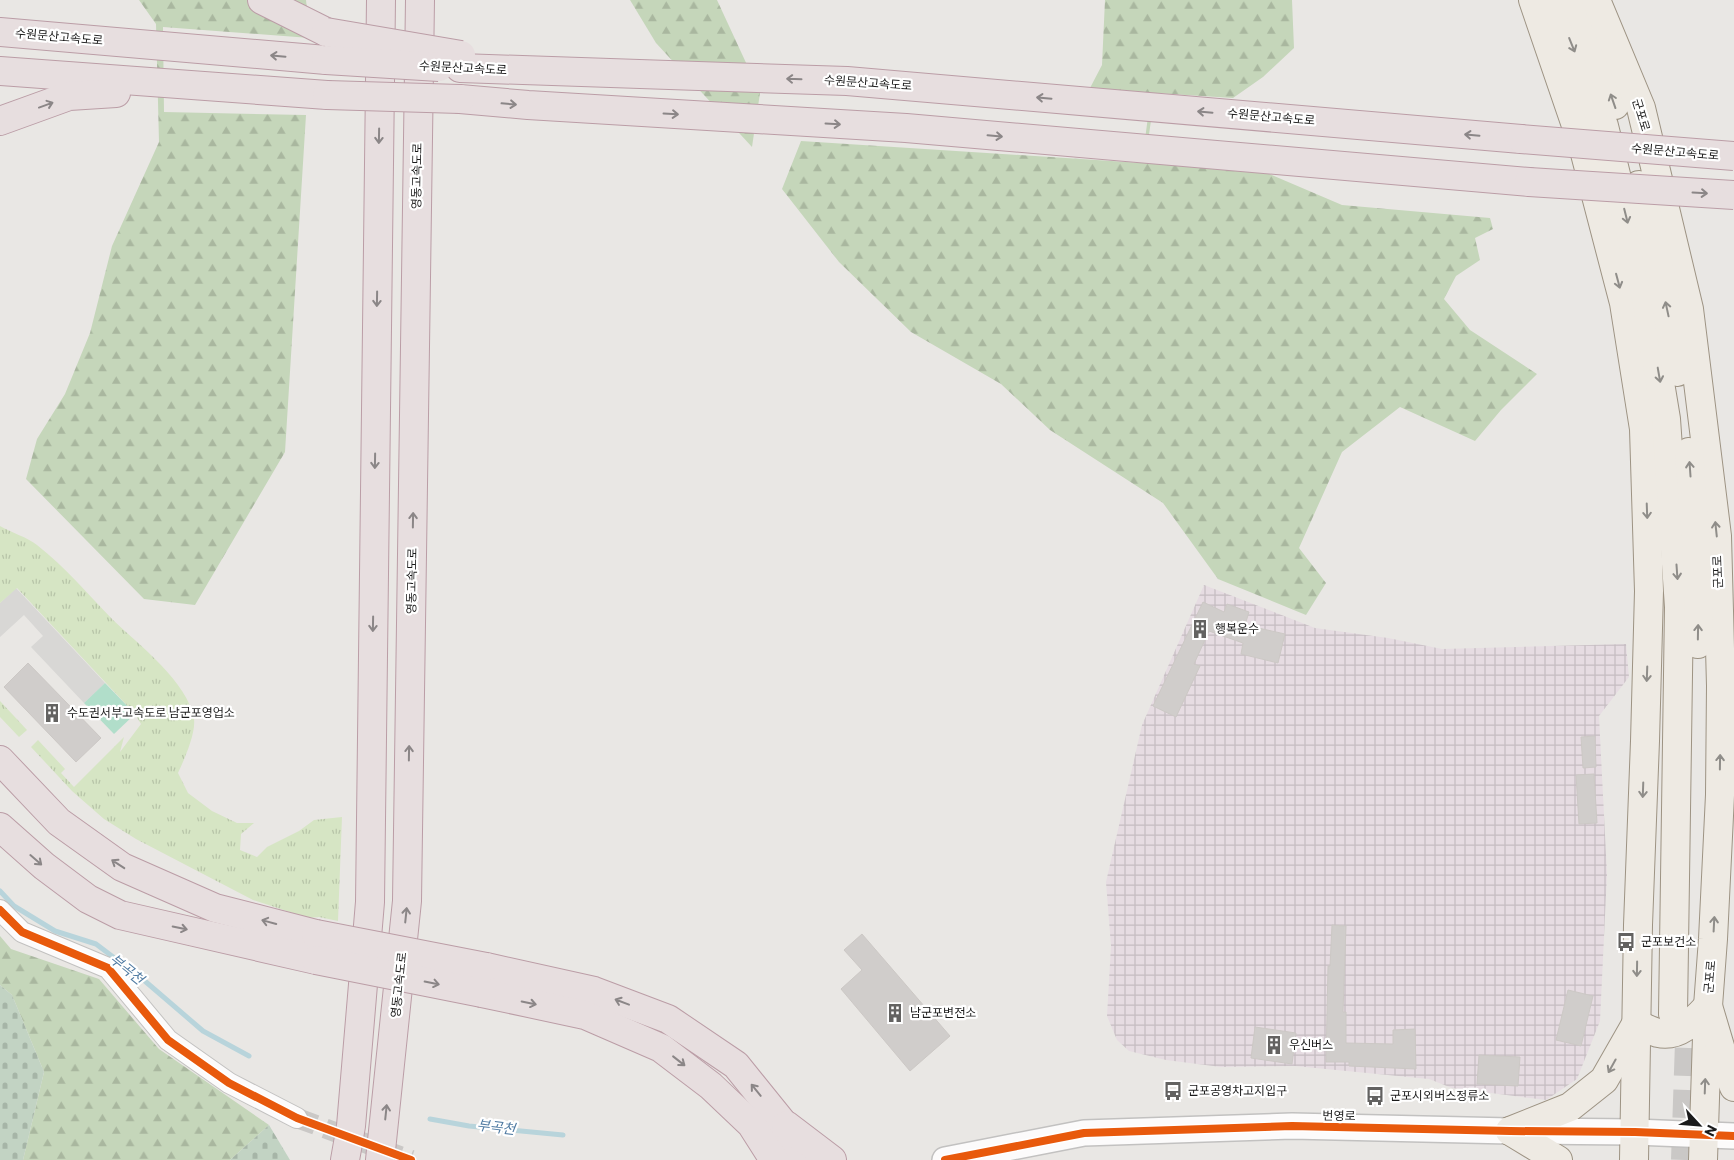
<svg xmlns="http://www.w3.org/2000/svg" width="1734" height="1160" font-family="Commissioner,'Noto Sans KR',sans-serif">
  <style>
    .residential { fill: #d8d7d5 }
    .industrial { fill: url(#industrial-grid) }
    .grass { fill: url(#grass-tufts) }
    .forest { fill: url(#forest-firs) }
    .cemetery { fill: url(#cemetery-stones) }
    .pitch { fill: #b1deca }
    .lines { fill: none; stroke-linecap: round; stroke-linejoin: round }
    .stream { stroke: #b8d4db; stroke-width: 5 }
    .building { fill: #d0cdcb; stroke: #ccc8c5 }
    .minor-tunnel { stroke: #cac8c6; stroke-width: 20; stroke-dasharray: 20 10; stroke-linecap: butt }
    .primary-tunnel { stroke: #cac8c6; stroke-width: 28; stroke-dasharray: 28 14; stroke-linecap: butt }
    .minor-casing { stroke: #c2c1c0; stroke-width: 22 }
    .tertiary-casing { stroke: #c2c1c0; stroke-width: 28 }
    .primary-casing { stroke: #9d9383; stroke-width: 30 }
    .motorway-casing { stroke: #bb9da6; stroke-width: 30 }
    .minor { stroke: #fcfbfb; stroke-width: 20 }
    .tertiary { stroke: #fcfbfb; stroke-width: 25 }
    .primary { stroke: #eeeae3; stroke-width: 28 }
    .motorway { stroke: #e7dedf; stroke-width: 28 }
    .motorway-bridge-casing { stroke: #bb9da6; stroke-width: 30; stroke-linecap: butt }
    .motorway-bridge { stroke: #e7dedf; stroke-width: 28 }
    .cycleway-casing { stroke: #fff; stroke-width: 11 }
    .cycleway { stroke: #e8590c; stroke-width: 8 }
    .oneway { stroke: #8f8d89 }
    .oneway2 { stroke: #8b8687 }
    .labels { text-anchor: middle; stroke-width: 4.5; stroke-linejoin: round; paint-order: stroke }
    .street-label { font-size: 12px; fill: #1b1b1b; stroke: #fff }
    .poi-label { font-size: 12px; fill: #1b1b1b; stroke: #fff; text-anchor: start }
    .water-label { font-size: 14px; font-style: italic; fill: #4f7aa2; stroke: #fff }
  </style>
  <defs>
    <pattern id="industrial-grid" width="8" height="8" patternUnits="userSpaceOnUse" patternTransform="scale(1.25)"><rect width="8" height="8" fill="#e6dce2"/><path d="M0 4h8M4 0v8" fill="none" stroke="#c5bcc1"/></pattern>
    <pattern id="grass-tufts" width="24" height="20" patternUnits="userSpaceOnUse" patternTransform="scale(1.25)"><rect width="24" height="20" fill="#d6e5c4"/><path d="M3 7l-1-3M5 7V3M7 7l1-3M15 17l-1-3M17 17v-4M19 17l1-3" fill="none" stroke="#b7c4a8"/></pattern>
    <pattern id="forest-firs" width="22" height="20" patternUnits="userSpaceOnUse" patternTransform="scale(1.25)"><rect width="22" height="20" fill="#c5d6ba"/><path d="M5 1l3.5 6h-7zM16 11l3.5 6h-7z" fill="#a9b79f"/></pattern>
    <pattern id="cemetery-stones" width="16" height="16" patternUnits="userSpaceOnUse" patternTransform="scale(1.25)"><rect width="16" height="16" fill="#c2d3c3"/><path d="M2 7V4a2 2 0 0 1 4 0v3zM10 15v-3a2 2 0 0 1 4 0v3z" fill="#a6b5a7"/></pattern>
  </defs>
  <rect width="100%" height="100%" fill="#e9e7e4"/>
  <polygon class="residential" points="16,588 105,683 84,703 31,647 43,636 24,615 0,637 0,603"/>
  <polygon class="industrial" points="1204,585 1315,628 1388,638 1442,649 1626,644 1629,677 1599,716 1607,874 1600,1021 1577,1079 1546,1100 1452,1088 1429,1079 1295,1066 1221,1067 1166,1060 1129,1051 1117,1040 1107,1016 1111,946 1106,882 1142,725"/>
  <g class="grass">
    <path d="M0,526C12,533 27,537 37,545C65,567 88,594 113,620C139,645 188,682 194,719C196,733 184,760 178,773L188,793L212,811L237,823H254L241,834L240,850L257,857L267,847L299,831L314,820L342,817L338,921L319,917L308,918L253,900L136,839L104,819L72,791L31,747L38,740L65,769L61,773L74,787L124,737L120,752L141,724L135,714L17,588L0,603Z"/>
    <polygon points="0,701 27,730 19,737 0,717"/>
  </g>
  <g class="forest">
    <polygon points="139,0 306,0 310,38 163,27 164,112 306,115 285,452 195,605 144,599 26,479 37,439 65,394 90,333 112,246 159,142 156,24"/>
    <polygon points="630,0 717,0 760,93 752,147 656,43"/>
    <polygon points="1105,0 1292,0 1294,48 1263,77 1233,98 1155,93 1145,162 1267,173 1342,205 1490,218 1493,229 1475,238 1480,260 1456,276 1444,299 1470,330 1537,374 1501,410 1475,441 1400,407 1342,452 1299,548 1326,583 1306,615 1218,579 1163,503 1050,430 1001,384 911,332 839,262 782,189 801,141 1142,163 1151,93 1090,88 1102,65"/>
    <polygon points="0,936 11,949 99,979 159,1049 269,1125 230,1160 23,1160 44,1072 12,995 0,985"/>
  </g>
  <g class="cemetery">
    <polygon points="0,985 12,995 44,1072 23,1160 0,1160"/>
    <polygon points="269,1125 290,1160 230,1160"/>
  </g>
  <polygon class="pitch" points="105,683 135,714 114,734 84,703"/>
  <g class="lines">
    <g class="stream">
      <polyline points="0,891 14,906 55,931 96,944 146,982 203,1031 249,1056"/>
      <polyline points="430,1119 469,1126 563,1135"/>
    </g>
  </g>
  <g class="building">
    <polygon points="1203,602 1224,612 1227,604 1249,612 1245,625 1285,634 1278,663 1241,654 1243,643 1209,631 1194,664 1200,666 1176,717 1153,706"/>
    <polygon points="28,663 101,738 76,762 4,687"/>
    <polygon points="1595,736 1596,767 1583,768 1581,737"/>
    <polygon points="1594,774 1597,823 1579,824 1576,775"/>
    <polygon points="1332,925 1346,926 1343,1012 1346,1012 1346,1043 1393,1044 1393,1030 1415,1029 1416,1069 1349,1066 1349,1062 1326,1062 1328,966 1330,966"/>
    <polygon points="862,934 950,1036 910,1071 841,989 862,970 844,950"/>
    <polygon points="1568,990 1593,996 1581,1046 1556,1040"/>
    <polygon points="1255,1027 1296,1033 1292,1064 1251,1058"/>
    <polygon points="1479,1055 1520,1057 1518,1086 1477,1084"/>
  </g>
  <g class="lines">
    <polyline class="minor-tunnel" points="297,1118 411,1160"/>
    <polyline class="primary-tunnel" points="1685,1160 1690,1013"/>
    <g class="minor-casing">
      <polyline id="minor" points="0,910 22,932 108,968 168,1040 229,1083 297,1118"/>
    </g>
    <g class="tertiary-casing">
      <polyline id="tertiary" points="945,1160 1084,1133 1292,1126 1510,1131 1635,1132 1734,1136"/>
    </g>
    <g class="primary-casing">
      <g id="primary">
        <polyline points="1533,0 1583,146 1624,303 1644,429 1649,591 1645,741 1638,925 1634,1160"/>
        <polyline points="1553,0 1604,126 1645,292 1666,419 1679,607 1673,1014"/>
        <polyline points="1575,0 1594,45 1615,105"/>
        <polyline points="1596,0 1641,108 1689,309 1717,536 1721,686 1720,795 1713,939 1708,1006 1703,1160"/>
        <path d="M1639,185C1656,244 1668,311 1677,372"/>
        <polyline points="1689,452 1699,584 1698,644"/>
        <path d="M1510,1131L1570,1107L1604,1080L1636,1024C1643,1027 1651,1031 1658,1033C1679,1038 1695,1020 1708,1006L1727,1070L1734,1087"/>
        <polyline points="1510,1131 1558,1160"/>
      </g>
    </g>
    <g class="motorway-casing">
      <g id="motorway">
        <polyline points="262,0 326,32"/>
        <polyline points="0,32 326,60"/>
        <polyline points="460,68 847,81 1521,139"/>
        <polyline points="0,71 327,95"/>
        <polyline points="460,99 528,105 906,128 1529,182"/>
        <polyline points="0,121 69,96 116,93"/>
        <polyline points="0,760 59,822 122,867 215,908 316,934"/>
        <polyline points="0,827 44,866 88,899 120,915 316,960"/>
        <polyline points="486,967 594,991 668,1019 736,1065 782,1122 800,1160"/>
        <polyline points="482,993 585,1015 661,1048 711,1086 751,1124 774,1160"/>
        <polyline points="786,1125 832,1160"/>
        <polyline points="345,1160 351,1126 370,902 381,0"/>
        <polyline points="380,1160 407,901 420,0"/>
      </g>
    </g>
    <use href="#minor" class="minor"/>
    <use href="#tertiary" class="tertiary"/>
    <use href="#primary" class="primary"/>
    <use href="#motorway" class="motorway"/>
    <g class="motorway-bridge-casing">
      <g id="motorway-bridge">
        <polyline points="326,32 461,55"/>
        <polyline points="326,60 439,67"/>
        <polyline points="327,95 460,99"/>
        <polyline points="1521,139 1734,156"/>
        <polyline points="1529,182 1734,195"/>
        <polyline points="316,934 486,967"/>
        <polyline points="316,960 482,993"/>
      </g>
    </g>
    <use href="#motorway-bridge" class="motorway-bridge"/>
    <g class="cycleway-casing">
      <g id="cycleway">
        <polyline points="0,910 22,932 108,968 168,1040 229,1083 297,1118 411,1160"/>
        <polyline points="945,1160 1084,1133 1292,1126 1510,1131 1635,1132 1734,1136"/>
      </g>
    </g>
    <use href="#cycleway" class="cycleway"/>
  </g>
  <defs><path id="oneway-shaft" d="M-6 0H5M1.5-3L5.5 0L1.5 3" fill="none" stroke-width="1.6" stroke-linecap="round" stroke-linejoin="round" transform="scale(1.25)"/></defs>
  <g class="oneway">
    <use href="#oneway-shaft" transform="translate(1572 45) rotate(68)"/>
    <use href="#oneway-shaft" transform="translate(1613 101) rotate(-109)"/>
    <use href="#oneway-shaft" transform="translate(1626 216) rotate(76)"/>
    <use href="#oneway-shaft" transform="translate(1618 281) rotate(75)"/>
    <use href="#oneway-shaft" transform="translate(1667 309) rotate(-102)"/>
    <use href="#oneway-shaft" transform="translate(1659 375) rotate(80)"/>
    <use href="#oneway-shaft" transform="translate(1690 469) rotate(-94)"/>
    <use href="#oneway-shaft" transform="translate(1647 511) rotate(88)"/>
    <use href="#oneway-shaft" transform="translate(1716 529) rotate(-96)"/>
    <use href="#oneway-shaft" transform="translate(1677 572) rotate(86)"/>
    <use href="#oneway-shaft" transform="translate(1698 632) rotate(-89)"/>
    <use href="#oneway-shaft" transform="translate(1647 674) rotate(92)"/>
    <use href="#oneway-shaft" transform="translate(1720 762) rotate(-89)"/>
    <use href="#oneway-shaft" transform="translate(1643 790) rotate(92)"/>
    <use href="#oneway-shaft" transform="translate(1714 924) rotate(-87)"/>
    <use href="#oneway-shaft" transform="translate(1637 969) rotate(91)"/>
    <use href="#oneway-shaft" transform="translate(1612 1066) rotate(119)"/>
    <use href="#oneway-shaft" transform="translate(1705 1086) rotate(-88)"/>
  </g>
  <g class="oneway2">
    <use href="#oneway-shaft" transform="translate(278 56) rotate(-175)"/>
    <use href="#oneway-shaft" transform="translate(794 79) rotate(-178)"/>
    <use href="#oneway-shaft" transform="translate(1044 98) rotate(-175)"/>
    <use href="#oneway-shaft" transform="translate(509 104) rotate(5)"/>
    <use href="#oneway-shaft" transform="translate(46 105) rotate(-20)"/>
    <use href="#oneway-shaft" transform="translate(1205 112) rotate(-175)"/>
    <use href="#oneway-shaft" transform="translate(671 114) rotate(3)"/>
    <use href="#oneway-shaft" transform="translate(833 124) rotate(3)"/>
    <use href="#oneway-shaft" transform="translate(1472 135) rotate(-175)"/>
    <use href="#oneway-shaft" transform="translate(379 136) rotate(91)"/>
    <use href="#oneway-shaft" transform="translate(995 136) rotate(5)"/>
    <use href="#oneway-shaft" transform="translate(1700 193) rotate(3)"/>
    <use href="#oneway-shaft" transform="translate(377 299) rotate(91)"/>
    <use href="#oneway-shaft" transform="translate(375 461) rotate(91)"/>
    <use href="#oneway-shaft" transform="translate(413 520) rotate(-89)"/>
    <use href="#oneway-shaft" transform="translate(373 624) rotate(91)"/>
    <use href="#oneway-shaft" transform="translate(409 753) rotate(-89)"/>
    <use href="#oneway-shaft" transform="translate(36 860) rotate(41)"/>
    <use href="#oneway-shaft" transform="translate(118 864) rotate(-147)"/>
    <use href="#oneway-shaft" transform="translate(406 915) rotate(-84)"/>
    <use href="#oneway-shaft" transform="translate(269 922) rotate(-165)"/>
    <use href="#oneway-shaft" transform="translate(180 928) rotate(12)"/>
    <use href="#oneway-shaft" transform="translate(432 983) rotate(11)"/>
    <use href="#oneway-shaft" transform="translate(622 1002) rotate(-159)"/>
    <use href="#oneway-shaft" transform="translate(529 1003) rotate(12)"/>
    <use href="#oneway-shaft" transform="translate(679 1061) rotate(38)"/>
    <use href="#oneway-shaft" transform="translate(756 1090) rotate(-129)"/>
    <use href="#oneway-shaft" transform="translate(386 1112) rotate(-84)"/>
  </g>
  <defs>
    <g id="building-bare" transform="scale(1.5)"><path d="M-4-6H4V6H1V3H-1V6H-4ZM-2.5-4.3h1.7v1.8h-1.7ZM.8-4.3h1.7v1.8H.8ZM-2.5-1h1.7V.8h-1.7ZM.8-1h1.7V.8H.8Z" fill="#636261" stroke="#fff" stroke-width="2.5" paint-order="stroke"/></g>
    <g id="bus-bare" transform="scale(1.5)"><path d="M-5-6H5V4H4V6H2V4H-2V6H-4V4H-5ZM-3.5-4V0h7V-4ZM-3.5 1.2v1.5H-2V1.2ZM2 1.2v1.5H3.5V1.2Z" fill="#636261" stroke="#fff" stroke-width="2.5" paint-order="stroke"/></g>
  </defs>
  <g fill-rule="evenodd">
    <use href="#building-bare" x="1200" y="629"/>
    <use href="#building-bare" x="52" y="713"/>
    <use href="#bus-bare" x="1626" y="942"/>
    <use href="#building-bare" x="895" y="1013"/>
    <use href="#building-bare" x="1274" y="1045"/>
    <use href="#bus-bare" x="1173" y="1091"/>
    <use href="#bus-bare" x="1375" y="1096"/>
  </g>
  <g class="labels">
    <g class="street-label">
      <text transform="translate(59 37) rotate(5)" y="4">수원문산고속도로</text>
      <text transform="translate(463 68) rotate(3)" y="4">수원문산고속도로</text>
      <text transform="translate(868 83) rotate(4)" y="4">수원문산고속도로</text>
      <text transform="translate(1641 115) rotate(73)" y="4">군포로</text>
      <text transform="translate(1271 117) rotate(5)" y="4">수원문산고속도로</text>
      <text transform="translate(1675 152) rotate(5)" y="4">수원문산고속도로</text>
      <text transform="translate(417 176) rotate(-89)" y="4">영동고속도로</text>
      <text transform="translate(1718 572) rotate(-92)" y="4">군포로</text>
      <text transform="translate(412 581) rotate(-89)" y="4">영동고속도로</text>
      <text transform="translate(1710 977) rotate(-85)" y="4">군포로</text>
      <text transform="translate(399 985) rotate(-84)" y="4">영동고속도로</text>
      <text transform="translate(1339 1116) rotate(1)" y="4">번영로</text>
    </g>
    <g class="poi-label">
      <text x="1215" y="633">행복운수</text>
      <text x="67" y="717">수도권서부고속도로 남군포영업소</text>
      <text x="1641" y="946">군포보건소</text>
      <text x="910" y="1017">남군포변전소</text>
      <text x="1289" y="1049">우신버스</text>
      <text x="1188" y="1095">군포공영차고지입구</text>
      <text x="1390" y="1100">군포시외버스정류소</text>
    </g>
    <g class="water-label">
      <text transform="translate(127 969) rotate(39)" y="5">부곡천</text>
      <text transform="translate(496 1127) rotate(7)" y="5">부곡천</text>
    </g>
  </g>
  <g transform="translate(1699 1125) rotate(116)" stroke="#ffffff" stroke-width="4" paint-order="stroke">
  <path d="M0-4L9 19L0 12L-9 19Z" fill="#1b1b1b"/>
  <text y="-8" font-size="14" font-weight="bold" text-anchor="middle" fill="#1b1b1b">N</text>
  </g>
</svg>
